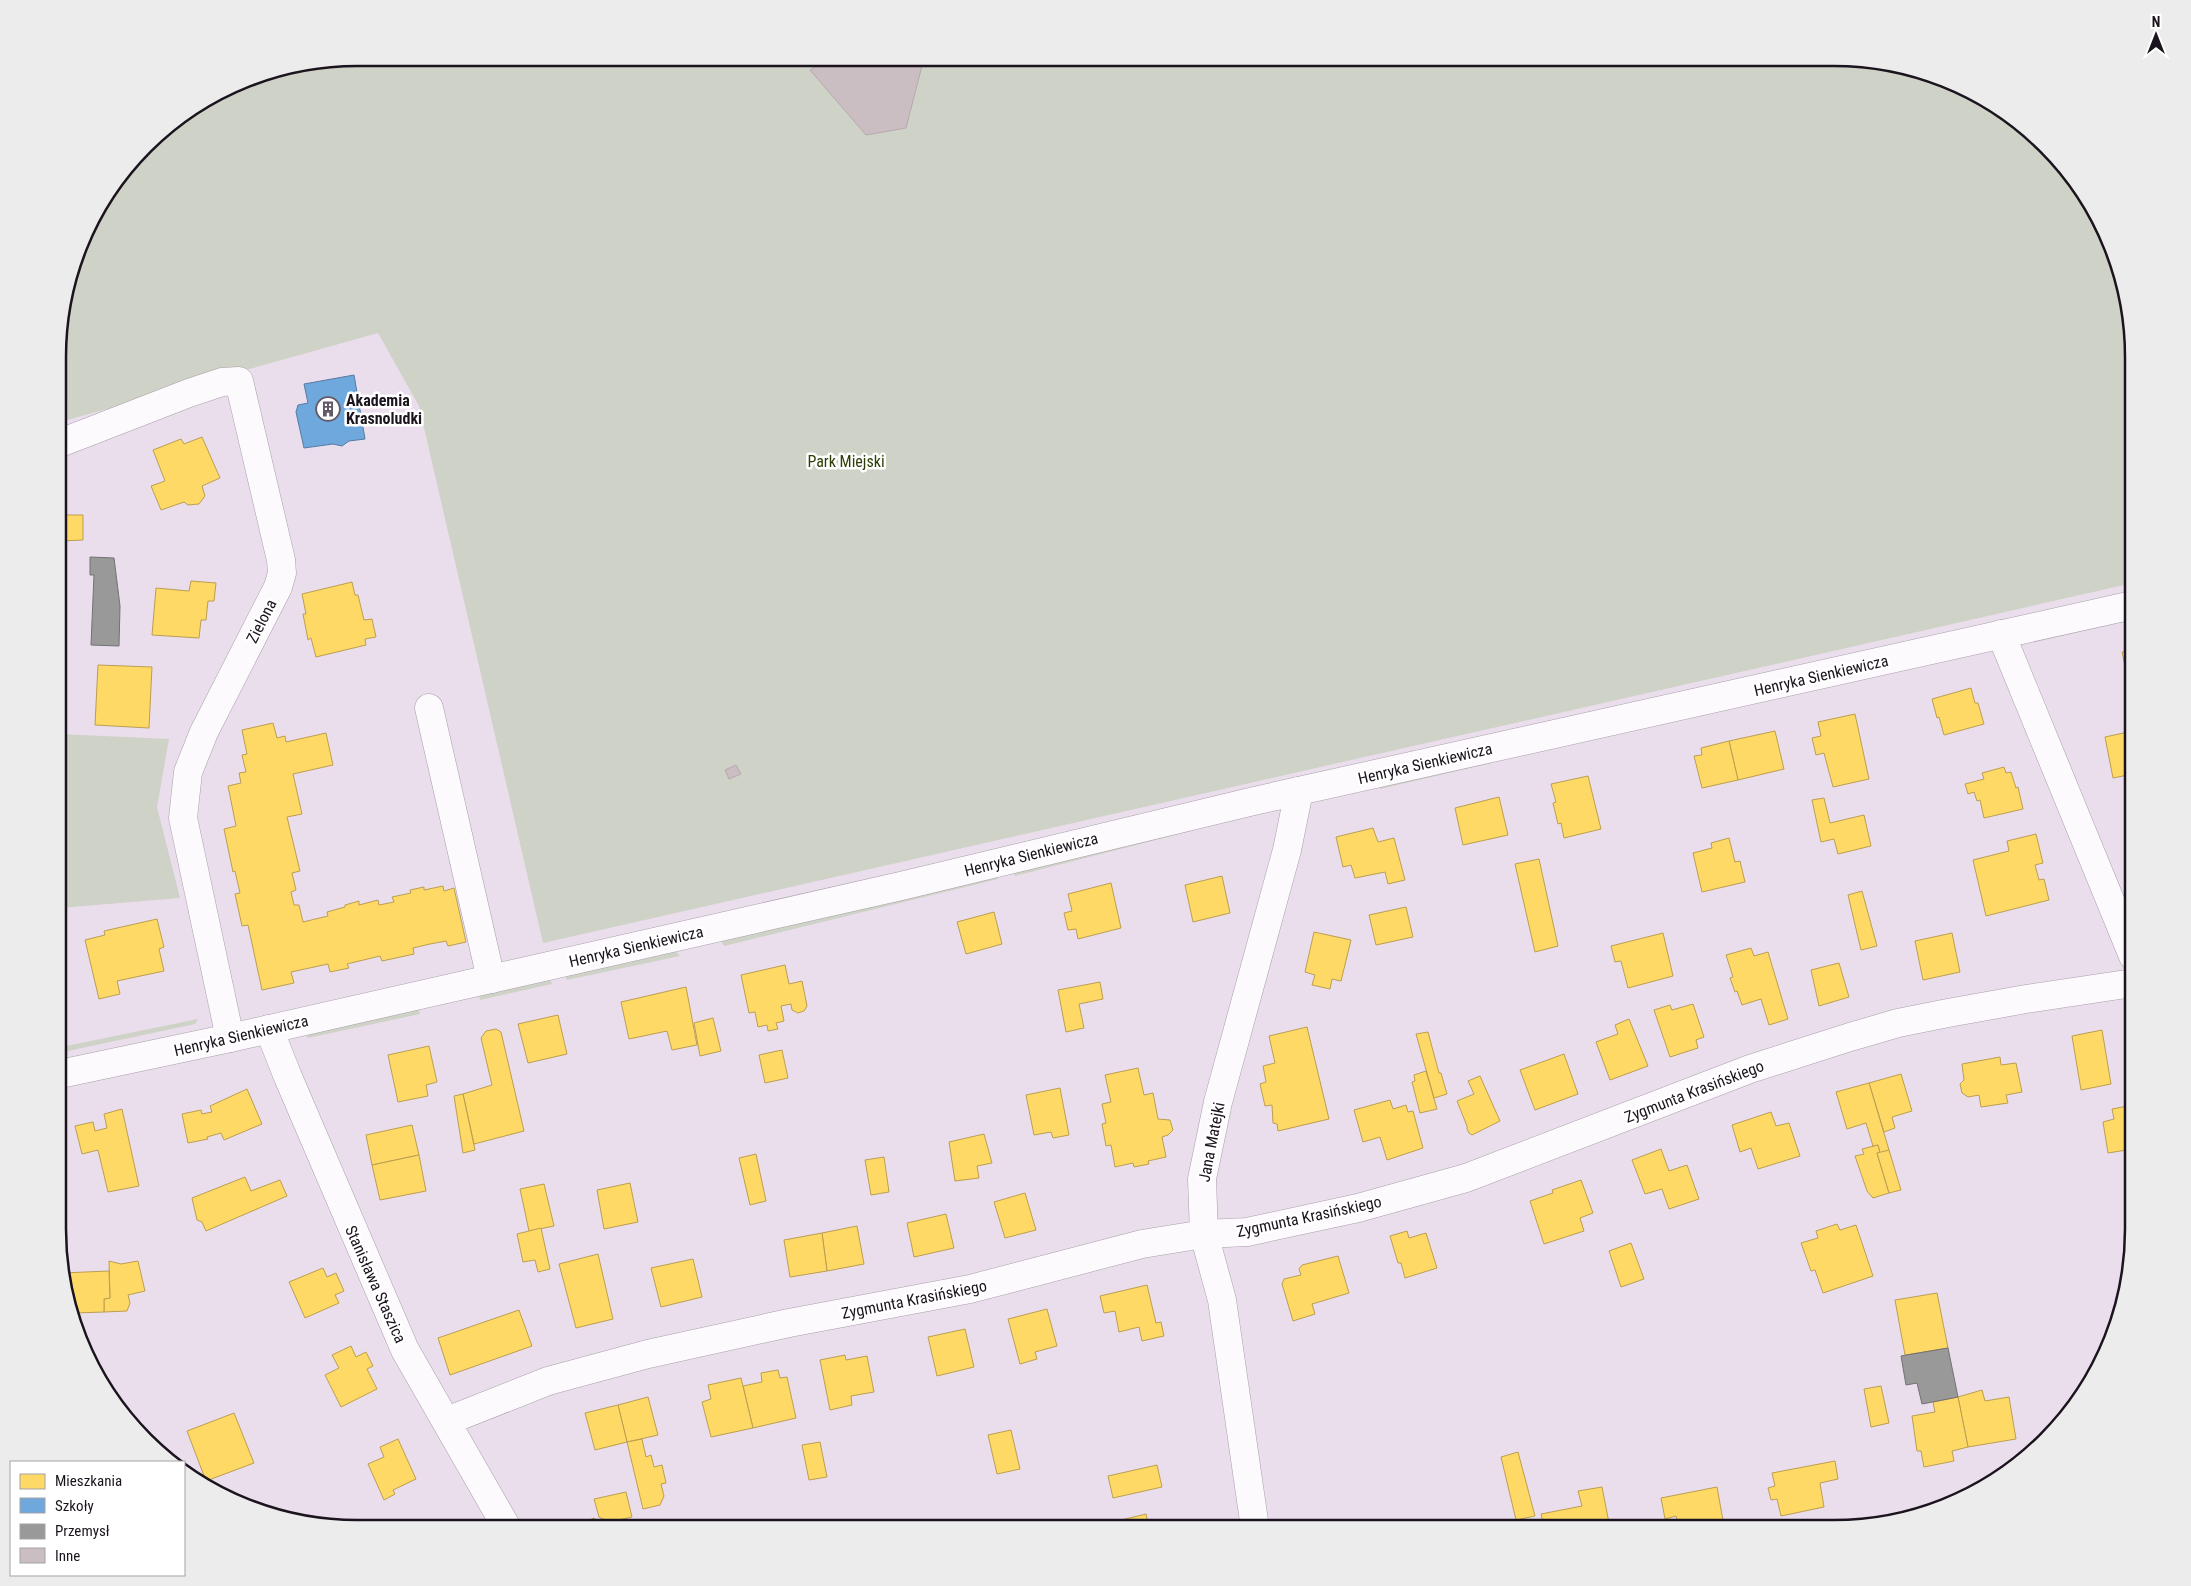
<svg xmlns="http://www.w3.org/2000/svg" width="2191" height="1586" font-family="'Roboto Condensed',sans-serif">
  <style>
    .green { fill: #cfd2c6 }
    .homes { fill: #ffd966; stroke: #bb9e50 }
    .schools { fill: #6fa8dc; stroke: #567ba3 }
    .industry { fill: #999; stroke: #737174 }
    .building { fill: #cbbec3; stroke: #b6aaaf }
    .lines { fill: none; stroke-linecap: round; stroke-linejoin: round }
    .street-casing { stroke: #a89faa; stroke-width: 29 }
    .street { stroke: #fcfafc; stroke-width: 28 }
    .labels { text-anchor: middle; stroke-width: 5; stroke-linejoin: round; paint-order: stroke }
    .poi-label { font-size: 16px; font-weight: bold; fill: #1b131d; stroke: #fff; text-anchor: start }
    .park-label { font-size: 16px; fill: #2b3e05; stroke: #fff }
    .street-label { font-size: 16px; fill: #1b131d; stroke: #fff }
    .rim { fill: none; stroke: #1b131d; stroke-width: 2.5 }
  </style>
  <rect width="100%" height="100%" fill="#eadeed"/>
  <g class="green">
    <polygon points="357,58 1853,58 1948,80 2017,120 2059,160 2102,224 2133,338 2133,583 543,943 419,406 378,333 60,422 60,318 89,224 159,132 243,80"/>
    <polygon points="60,734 169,739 157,807 180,898 60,908"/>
    <polygon points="1485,759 1492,763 1380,789 1379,782"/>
    <polygon points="1189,828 1191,831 1015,876 1013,871"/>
    <polygon points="996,874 998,879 724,946 721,941"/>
    <polygon points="675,950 680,956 567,980 565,975"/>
    <polygon points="550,978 552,984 480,1000 479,994"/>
    <polygon points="418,1007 420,1014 308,1038 306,1034"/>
    <polygon points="198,1019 195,1024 63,1052 61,1047"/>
  </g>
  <g class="homes">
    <polygon points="202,437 220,478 202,486 205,496 199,504 188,505 184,502 161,510 151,486 165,481 153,450 181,439 184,444"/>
    <polygon points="60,515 83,515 83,540 60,541"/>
    <polygon points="191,581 216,583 214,601 208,601 206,620 201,620 199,638 152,635 156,588 189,591"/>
    <polygon points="352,582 355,595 358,595 364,620 372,619 376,637 365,639 366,645 316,657 311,638 308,640 303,614 306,614 302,594"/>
    <polygon points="2133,650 2133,703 2122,652"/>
    <polygon points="98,665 152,667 149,728 95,725"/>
    <polygon points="1971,688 1975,703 1978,703 1984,724 1944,735 1939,717 1937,718 1932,699"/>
    <polygon points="1855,714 1869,779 1833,787 1824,753 1816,755 1812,738 1821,736 1818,722"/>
    <polygon points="273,723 277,738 285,736 286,742 326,733 333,765 293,774 302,814 287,817 300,871 292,873 296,890 291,892 294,905 299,905 303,922 328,916 327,912 345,907 345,905 359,901 359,905 378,900 379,905 394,902 392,897 411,893 410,890 424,887 424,890 443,886 444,891 454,888 466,942 448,946 446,941 430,944 413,948 414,954 382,961 380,956 347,964 349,968 330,972 328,964 291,972 294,983 262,990 248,925 242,926 235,894 240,893 235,871 233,872 224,829 236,826 228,786 241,783 239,773 246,772 242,755 247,754 242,730"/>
    <polygon points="1775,731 1784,769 1738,780 1729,741"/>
    <polygon points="2133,731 2133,774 2113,778 2105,737"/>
    <polygon points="1729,741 1738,780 1702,788 1694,756 1702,755 1701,748"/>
    <polygon points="2004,767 2006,773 2011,772 2016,788 2018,787 2023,809 1984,818 1980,800 1977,801 1974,792 1968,794 1965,784 1984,779 1982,773"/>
    <polygon points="1588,776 1601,829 1564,838 1561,823 1558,824 1553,803 1556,802 1551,784"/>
    <polygon points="1499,797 1508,835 1463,845 1455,808"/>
    <polygon points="1824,798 1830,823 1864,815 1871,846 1838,854 1834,839 1821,842 1812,800"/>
    <polygon points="1373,828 1378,842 1394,838 1405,880 1388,884 1385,872 1355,878 1351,865 1343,867 1336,837"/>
    <polygon points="2036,834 2043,863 2035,865 2039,880 2044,879 2049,900 1986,916 1973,860 2009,851 2007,841"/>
    <polygon points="1729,838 1735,862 1740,861 1745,882 1702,892 1693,853 1712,848 1711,843"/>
    <polygon points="1539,859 1558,946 1535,952 1515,864"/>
    <polygon points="1222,876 1230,913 1193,922 1185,885"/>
    <polygon points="1111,883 1121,928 1078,939 1076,929 1068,930 1064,913 1072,911 1068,894"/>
    <polygon points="1862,891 1877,946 1861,950 1848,895"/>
    <polygon points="1406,907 1413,937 1376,945 1369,915"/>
    <polygon points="994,912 1002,944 966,954 957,922"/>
    <polygon points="157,919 164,947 159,949 164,971 117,981 120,994 99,999 85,940 105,935 104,931"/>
    <polygon points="1314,932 1351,940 1341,981 1332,979 1330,989 1312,985 1315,975 1305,972"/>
    <polygon points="1663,933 1673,976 1628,988 1621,961 1615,962 1611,946"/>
    <polygon points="1952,933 1960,972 1923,980 1915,941"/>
    <polygon points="1751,948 1754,956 1768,952 1788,1019 1769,1025 1761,999 1742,1005 1737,991 1735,992 1730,978 1733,977 1726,955"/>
    <polygon points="1839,963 1849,997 1819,1006 1811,970"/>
    <polygon points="785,965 789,984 802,981 807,1006 804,1011 798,1013 792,1010 791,1004 781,1006 784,1021 776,1023 778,1029 768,1031 767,1025 758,1027 755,1012 749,1013 741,975"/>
    <polygon points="1100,982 1103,999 1079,1004 1084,1028 1066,1032 1058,990"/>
    <polygon points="686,987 697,1045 672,1050 667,1031 629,1039 621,1002"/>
    <polygon points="1693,1004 1704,1037 1696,1040 1698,1048 1670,1057 1654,1010 1670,1005 1672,1010"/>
    <polygon points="558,1015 567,1054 528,1063 518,1024"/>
    <polygon points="713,1018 721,1051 700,1056 694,1023"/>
    <polygon points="1629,1019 1648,1066 1610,1080 1596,1042 1618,1034 1615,1025"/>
    <polygon points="1307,1027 1329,1119 1278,1131 1277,1124 1273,1123 1272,1105 1265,1106 1260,1084 1266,1082 1263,1066 1275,1063 1269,1036"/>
    <polygon points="496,1029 501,1032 524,1131 474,1144 463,1094 492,1085 481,1038 486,1031"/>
    <polygon points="2102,1030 2111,1084 2081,1090 2072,1036"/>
    <polygon points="1428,1032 1439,1073 1441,1073 1447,1094 1434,1098 1416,1034"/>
    <polygon points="429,1046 437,1082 426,1085 428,1096 398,1102 388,1055"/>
    <polygon points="782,1050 788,1078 765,1083 759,1055"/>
    <polygon points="1564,1054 1578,1094 1535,1110 1520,1070"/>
    <polygon points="2000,1057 2001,1065 2016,1063 2022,1092 2006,1095 2008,1103 1981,1107 1979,1095 1968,1097 1962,1093 1960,1084 1964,1080 1962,1064"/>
    <polygon points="1138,1068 1144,1095 1153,1093 1158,1119 1170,1120 1173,1130 1168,1135 1162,1137 1166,1157 1148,1161 1149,1164 1134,1167 1133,1163 1115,1167 1111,1145 1106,1146 1102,1124 1106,1123 1102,1104 1111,1102 1105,1075"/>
    <polygon points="1426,1071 1437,1109 1420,1113 1412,1082 1415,1081 1414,1075"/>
    <polygon points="1901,1074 1912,1111 1892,1117 1895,1128 1884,1132 1869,1083"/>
    <polygon points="1480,1076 1500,1121 1472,1135 1469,1133 1467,1129 1467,1126 1457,1101 1474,1094 1468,1081"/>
    <polygon points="1869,1083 1889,1150 1880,1153 1878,1145 1873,1146 1866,1123 1847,1129 1836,1092"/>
    <polygon points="1060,1088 1069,1135 1053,1138 1051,1132 1034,1135 1026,1095"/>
    <polygon points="247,1089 262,1124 224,1140 221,1133 207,1137 208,1139 188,1143 182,1114 201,1110 202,1114 212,1112 210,1106"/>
    <polygon points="463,1094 475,1150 463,1153 454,1096"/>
    <polygon points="1390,1100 1393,1109 1406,1105 1408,1112 1413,1111 1423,1148 1387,1160 1380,1137 1363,1142 1354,1110"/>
    <polygon points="2133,1105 2133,1149 2108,1153 2103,1122 2114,1119 2112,1109"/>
    <polygon points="122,1109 139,1186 108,1192 98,1150 82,1154 75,1126 93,1122 95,1131 107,1128 104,1114"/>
    <polygon points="1771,1112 1776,1126 1789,1123 1800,1156 1758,1169 1751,1148 1740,1152 1732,1125"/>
    <polygon points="412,1125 419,1155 372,1165 366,1135"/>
    <polygon points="984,1134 992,1163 977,1166 979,1178 955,1181 949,1142"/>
    <polygon points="1878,1145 1880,1153 1877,1153 1889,1193 1873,1198 1867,1191 1855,1156 1864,1154 1862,1149"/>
    <polygon points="1661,1149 1669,1171 1687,1165 1699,1199 1669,1209 1662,1189 1645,1194 1632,1160"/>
    <polygon points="1889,1150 1901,1190 1889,1193 1877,1153"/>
    <polygon points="756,1154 766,1201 750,1205 739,1158"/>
    <polygon points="419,1155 426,1191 380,1200 372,1165"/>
    <polygon points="884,1157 889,1192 871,1195 865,1160"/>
    <polygon points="245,1177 251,1191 280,1180 287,1196 206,1231 202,1222 197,1220 192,1198"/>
    <polygon points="1581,1180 1593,1213 1580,1218 1584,1231 1544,1244 1530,1201 1553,1193 1552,1190"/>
    <polygon points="630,1183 638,1222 604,1229 597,1190"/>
    <polygon points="544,1184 554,1226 529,1231 520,1189"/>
    <polygon points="1025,1193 1036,1230 1005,1238 994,1202"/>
    <polygon points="946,1214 954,1248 914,1257 907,1223"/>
    <polygon points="1837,1224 1840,1230 1856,1225 1873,1276 1823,1293 1815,1270 1811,1271 1801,1243 1818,1238 1816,1231"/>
    <polygon points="857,1226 864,1264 827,1271 822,1233"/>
    <polygon points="541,1228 550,1269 538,1272 535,1260 523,1262 517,1234"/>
    <polygon points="1407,1231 1409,1238 1426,1233 1437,1268 1405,1278 1401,1263 1398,1263 1390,1236"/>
    <polygon points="822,1233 827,1271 790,1277 784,1240"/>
    <polygon points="1631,1243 1644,1279 1621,1287 1609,1251"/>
    <polygon points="598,1254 613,1319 576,1328 559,1264"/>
    <polygon points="1338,1256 1349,1293 1312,1304 1315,1314 1293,1321 1282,1284 1284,1279 1301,1275 1299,1269 1302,1265"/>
    <polygon points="693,1259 702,1297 661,1307 651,1268"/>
    <polygon points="109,1261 121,1264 138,1261 145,1291 128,1295 130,1303 127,1311 104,1312 104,1299 110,1298"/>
    <polygon points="323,1268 327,1277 336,1273 344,1291 335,1295 339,1303 305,1318 289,1282"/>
    <polygon points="109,1271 110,1298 104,1299 104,1312 75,1313 62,1273"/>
    <polygon points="1147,1285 1156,1323 1161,1322 1164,1336 1142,1341 1139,1327 1119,1332 1115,1311 1104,1313 1100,1296"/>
    <polygon points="1937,1293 1948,1348 1905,1355 1895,1300"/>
    <polygon points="1047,1309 1057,1346 1035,1352 1037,1359 1020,1364 1008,1319"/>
    <polygon points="519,1310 532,1346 450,1375 438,1338"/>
    <polygon points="965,1329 974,1367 937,1376 928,1337"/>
    <polygon points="351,1346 356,1357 366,1352 373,1366 367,1369 377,1389 341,1407 325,1375 339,1368 332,1355"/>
    <polygon points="845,1355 846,1360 867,1356 874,1392 851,1396 852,1405 830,1410 820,1360"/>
    <polygon points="778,1370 780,1378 787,1377 796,1418 753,1428 743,1386 762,1382 761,1373"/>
    <polygon points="741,1378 753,1428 711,1437 702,1402 711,1399 708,1385"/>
    <polygon points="1881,1386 1889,1423 1871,1427 1864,1389"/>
    <polygon points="1982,1390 1985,1401 2009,1397 2016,1439 1968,1447 1958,1397"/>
    <polygon points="648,1397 658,1435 627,1442 618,1405"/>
    <polygon points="1958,1397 1968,1447 1952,1451 1954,1461 1924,1467 1921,1451 1917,1451 1912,1416 1935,1412 1933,1402"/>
    <polygon points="618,1405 627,1442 595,1450 585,1413"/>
    <polygon points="234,1413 254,1463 206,1481 187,1431"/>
    <polygon points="1011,1430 1020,1469 997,1474 988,1435"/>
    <polygon points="398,1439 416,1479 393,1490 395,1494 384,1500 368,1464 384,1457 380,1447"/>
    <polygon points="642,1439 646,1457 651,1455 654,1467 662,1465 666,1483 661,1484 664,1496 660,1505 643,1509 627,1442"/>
    <polygon points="820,1442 827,1477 809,1480 802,1445"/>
    <polygon points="1518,1452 1535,1516 1516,1520 1501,1457"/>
    <polygon points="1835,1461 1838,1479 1820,1483 1824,1507 1781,1516 1777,1499 1771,1500 1768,1488 1775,1486 1772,1473"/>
    <polygon points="1157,1465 1162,1487 1113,1498 1108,1476"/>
    <polygon points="1602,1487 1610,1528 1620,1526 1621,1528 1544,1528 1541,1514 1582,1506 1578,1491"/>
    <polygon points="1717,1487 1724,1526 1714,1528 1679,1528 1676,1516 1665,1519 1661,1498"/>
    <polygon points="626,1492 632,1517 609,1522 599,1517 594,1499"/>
    <polygon points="1146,1514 1149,1528 1119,1528 1117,1521"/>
    <polygon points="594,1518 599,1528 578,1528 577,1526"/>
    <polygon points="1117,1521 1119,1528 1090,1528 1089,1527"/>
    <polygon points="970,1525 971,1528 953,1528"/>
  </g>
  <polygon class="schools" points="354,375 365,439 349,441 342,446 333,444 304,448 296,412 298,405 308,403 304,384"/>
  <g class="industry">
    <polygon points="90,557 114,558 120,606 119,646 91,645 94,575 90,575"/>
    <polygon points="1948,1348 1958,1397 1922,1404 1917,1383 1906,1385 1901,1356"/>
  </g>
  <g class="building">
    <polygon points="828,58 924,58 906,128 866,135 810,70"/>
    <polygon points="736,765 741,774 729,779 725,770"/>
  </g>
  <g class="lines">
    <g class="street-casing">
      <g id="street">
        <polyline points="60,443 189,393 222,382 239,381 281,560 282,573 278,587 204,732 188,772 183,818 230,1038"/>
        <polyline points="2001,634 2133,956"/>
        <polyline points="429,708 491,979"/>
        <polyline points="269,1029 288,1077 405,1350 507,1528"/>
        <polyline points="60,1074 230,1038 901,886 1254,801 2133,605"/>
        <polyline points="447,1421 548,1381 648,1354 789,1323 970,1289 1142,1244 1204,1234 1247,1232 1358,1208 1466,1178 1750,1069 1850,1037 1898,1023 1948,1013 2026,999 2133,983"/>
        <polyline points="1255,1528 1222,1300 1204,1234 1202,1179 1218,1102 1287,850 1299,791"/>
      </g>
    </g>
    <use href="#street" class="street"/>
  </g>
  <defs>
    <g id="building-ring" transform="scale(1.25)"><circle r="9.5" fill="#fff" stroke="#635a66" stroke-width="1.5"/><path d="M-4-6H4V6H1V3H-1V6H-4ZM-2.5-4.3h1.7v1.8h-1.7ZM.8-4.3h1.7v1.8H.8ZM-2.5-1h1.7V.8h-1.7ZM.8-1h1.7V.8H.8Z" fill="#635a66"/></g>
  </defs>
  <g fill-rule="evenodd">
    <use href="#building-ring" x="328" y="409"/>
  </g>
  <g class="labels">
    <g class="poi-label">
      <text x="346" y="406">Akademia<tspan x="346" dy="18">Krasnoludki</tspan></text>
    </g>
    <g class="park-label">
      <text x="846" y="467">Park Miejski</text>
    </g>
    <g class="street-label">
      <text transform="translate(261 621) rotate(-63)" y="6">Zielona</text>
      <text transform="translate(1821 675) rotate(-13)" y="6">Henryka Sienkiewicza</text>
      <text transform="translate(1425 763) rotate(-13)" y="6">Henryka Sienkiewicza</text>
      <text transform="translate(1031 854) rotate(-14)" y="6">Henryka Sienkiewicza</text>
      <text transform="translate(636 946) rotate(-13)" y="6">Henryka Sienkiewicza</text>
      <text transform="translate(241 1035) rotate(-13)" y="6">Henryka Sienkiewicza</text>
      <text transform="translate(1694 1091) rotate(-21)" y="6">Zygmunta Krasińskiego</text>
      <text transform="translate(1211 1142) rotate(-79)" y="6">Jana Matejki</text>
      <text transform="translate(1309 1216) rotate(-12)" y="6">Zygmunta Krasińskiego</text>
      <text transform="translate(376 1284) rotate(66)" y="6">Stanisława Staszica</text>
      <text transform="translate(914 1299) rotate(-11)" y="6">Zygmunta Krasińskiego</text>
    </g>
  </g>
  <path d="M0 0H2191V1586H0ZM357 66H1834A291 291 0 0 1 2125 357V1229A291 291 0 0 1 1834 1520H357A291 291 0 0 1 66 1229V357A291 291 0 0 1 357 66Z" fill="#edeced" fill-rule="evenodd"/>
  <path class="rim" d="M357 66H1834A291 291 0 0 1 2125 357V1229A291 291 0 0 1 1834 1520H357A291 291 0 0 1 66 1229V357A291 291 0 0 1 357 66Z"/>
  <rect x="10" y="1461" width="175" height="115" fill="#ffffff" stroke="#a4a1a5"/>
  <rect x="20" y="1474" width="25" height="15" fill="#ffd966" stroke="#a4a1a5"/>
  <text x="55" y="1486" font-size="15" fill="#1b131d">Mieszkania</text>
  <rect x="20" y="1498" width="25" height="15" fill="#6fa8dc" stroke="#a4a1a5"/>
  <text x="55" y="1511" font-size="15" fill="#1b131d">Szkoły</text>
  <rect x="20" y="1524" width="25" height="15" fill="#999999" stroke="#a4a1a5"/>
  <text x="55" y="1536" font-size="15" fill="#1b131d">Przemysł</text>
  <rect x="20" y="1548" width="25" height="15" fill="#cbbec3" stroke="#a4a1a5"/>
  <text x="55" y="1561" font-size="15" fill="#1b131d">Inne</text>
  <g transform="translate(2156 35)" stroke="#ffffff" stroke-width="4" paint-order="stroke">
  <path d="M0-4L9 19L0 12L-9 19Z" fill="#1b131d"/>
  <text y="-8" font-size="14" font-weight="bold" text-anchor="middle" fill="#1b131d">N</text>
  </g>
</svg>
